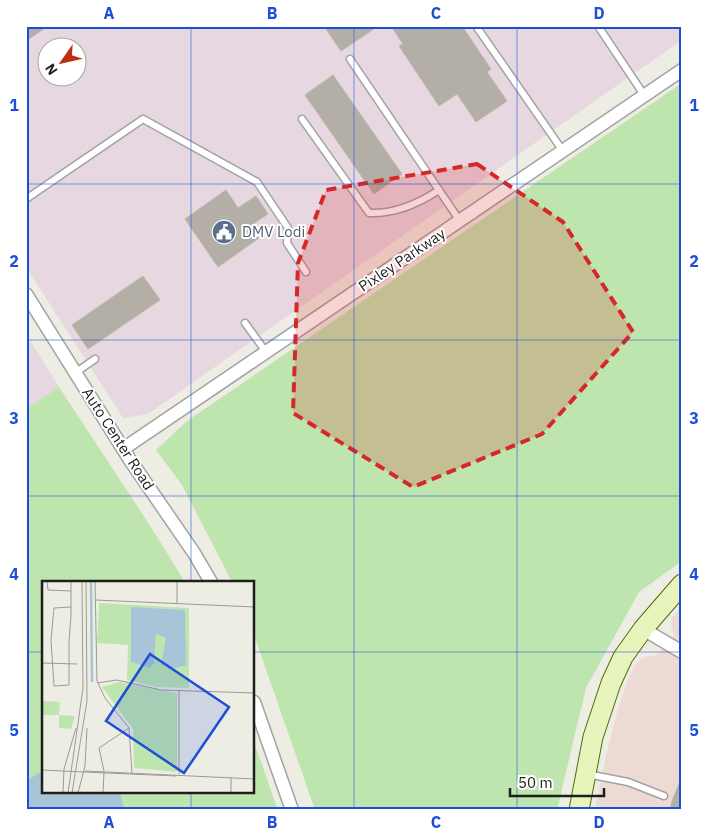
<svg xmlns="http://www.w3.org/2000/svg" width="708" height="836" font-family="'IBM Plex Sans',sans-serif">
  <style>
    .commercial { fill: #eedad5 }
    .industrial { fill: #e7d7e1; fill-rule: evenodd }
    .grass { fill: #bee5ae }
    .water { fill: #a8c4d8 }
    .building { fill: #b3afa7; stroke: #beb6a8 }
    .lines { fill: none; stroke-linecap: round; stroke-linejoin: round }
    .lane-casing { stroke: #a2a2a2; stroke-width: 9 }
    .street-casing { stroke: #a2a2a2; stroke-width: 15 }
    .secondary-casing { stroke: #506c0d; stroke-width: 21 }
    .lane { stroke: #fff; stroke-width: 6 }
    .street { stroke: #fff; stroke-width: 12 }
    .secondary { stroke: #e7f4bc; stroke-width: 19 }
    .marked { fill: #d62828; fill-opacity: 0.2; stroke: #d62828; stroke-width: 4; stroke-dasharray: 10 6; stroke-linejoin: round }
    .grid { fill: none; stroke: #1d4ed8; stroke-width: 1; stroke-opacity: 0.55 }
    .labels { text-anchor: middle; stroke-width: 4; stroke-linejoin: round; paint-order: stroke }
    .service-label { font-size: 15px; fill: #4e5e75; stroke: #fff; text-anchor: start }
    .street-label { font-size: 15px; fill: #1e1e1e; stroke: #fff }
    .inset-river { fill: none; stroke: #a8c4d8; stroke-width: 2.5 }
    .inset-road { fill: none; stroke: #9b9a95; stroke-width: 1 }
    .view { fill: #1d4ed8; fill-opacity: 0.15; stroke: #1d4ed8; stroke-width: 2.5 }
    .inset-edge { fill: none; stroke: #1e1e1e; stroke-width: 2.5 }
    .neatline { fill: none; stroke: #1d4ed8; stroke-width: 2 }
    .grid-label { font-size: 16px; text-anchor: middle; font-weight: bold; fill: #1d4ed8 }
  </style>
  <rect width="100%" height="100%" fill="#eeede4"/>
  <polygon class="commercial" points="682,606 682,810 595,810 606,756 618,709 628,679 637,662 647,656 656,656 675,635 671,627 672,618"/>
  <g class="industrial">
    <path d="M26,26H682V40L148,414L123,418L26,267ZM48,48H78V78H48Z"/>
    <polygon points="26,334 59,387 26,409"/>
  </g>
  <g class="grass">
    <polygon points="682,83 682,561 639,592 586,688 557,810 315,810 254,635 254,582 232,582 182,485 156,450 187,421"/>
    <polygon points="59,387 149,524 185,582 44,582 44,792 254,792 254,742 278,810 26,810 26,409"/>
  </g>
  <polygon class="water" points="44,770 44,792 120,792 124,810 26,810 26,781"/>
  <g class="building">
    <polygon points="26,26 48,26 26,41"/>
    <polygon points="324,26 378,26 341,51"/>
    <polygon points="391,26 462,26 491,69 487,72 507,101 476,122 457,94 439,106 399,46 403,44"/>
    <polygon points="333,75 402,174 374,194 305,95"/>
    <polygon points="226,190 238,208 256,196 268,214 250,226 259,238 218,267 185,219"/>
    <polygon points="143,276 160,300 88,349 72,325"/>
    <polygon points="681,779 682,810 670,810 672,801"/>
  </g>
  <g class="lines">
    <g class="lane-casing">
      <g id="lane">
        <polyline points="476,26 563,151"/>
        <polyline points="598,26 644,95"/>
        <polyline points="350,59 460,221"/>
        <path d="M302,119L369,213C395,214 418,204 439,190"/>
        <polyline points="26,199 143,119 257,182 288,228 287,243 306,272"/>
        <polyline points="245,323 266,352"/>
        <polyline points="75,373 95,359"/>
        <polyline points="587,774 628,782 664,796"/>
      </g>
    </g>
    <g class="street-casing">
      <g id="street">
        <polyline points="26,294 130,460 194,553 211,582"/>
        <polyline points="123,449 682,70"/>
        <polyline points="643,629 682,652"/>
        <polyline points="254,702 292,810"/>
      </g>
    </g>
    <g class="secondary-casing">
      <polyline id="secondary" points="579,810 593,737 611,683 623,657 643,629 682,584"/>
    </g>
    <use href="#lane" class="lane"/>
    <use href="#street" class="street"/>
    <use href="#secondary" class="secondary"/>
  </g>
  <path class="marked" d="M477,164L563,222L633,332L542,434L413,487L293,413L298,263L326,190Z"/>
  <path class="grid" d="M191,26V582M354,26V810M517,26V810M26,184H682M26,340H682M26,496H682M26,652H44M254,652H682M191,792V810"/>
  <defs>
    <g id="civic-disc" transform="scale(1.25)"><circle r="9.5" fill="#5c6f8a" stroke="#fff"/><path d="M-.6-6.5H3V-4.5H.6V-3L4-1V1h2V6H-6V1h2V-1L-.6-3ZM-1.2 2.5V6h2.4V2.5Z" fill="#fff"/></g>
  </defs>
  <g fill-rule="evenodd">
    <use href="#civic-disc" x="224" y="232"/>
  </g>
  <g class="labels">
    <g class="service-label">
      <text x="242" y="237">DMV Lodi</text>
    </g>
    <g class="street-label">
      <text transform="translate(402 260) rotate(-34)" y="5">Pixley Parkway</text>
      <text transform="translate(118 439) rotate(57)" y="5">Auto Center Road</text>
    </g>
  </g>
  <g transform="translate(42 581)">
    <rect width="212" height="212" fill="#eeede4"/>
    <path d="M57,22L147,27V107L114,106L85,99L86,64L55,62ZM77,101L135,112V191L92,187L91,148L60,106ZM0,120L18,121L17,134L33,135L29,148L17,147V134H0Z" fill="#bee5ae"/>
    <path d="M89,26L143,29L144,84L133,87L119,84L124,57L114,53L112,82L108,87L89,81Z" fill="#a8c4d8"/>
    <path class="inset-river" d="M49,0L50,101"/>
    <path class="inset-road" d="M5,0L6,9L29,10M29,0V34L27,61V104L12,105L9,59L12,27L29,26M53,0L55,100L63,117L87,147L90,193M135,0V22M53,19L213,26M0,82L35,83M55,102L75,99L119,109L213,112M137,109V193M0,189L42,191M43,190L213,198M62,190L57,167L87,147M42,191L134,195M21,212L22,188L34,147M26,212L41,107L40,0M30,212L45,120L44,0M36,212L43,185L45,147M61,212L62,191M189,212V196"/>
    <path class="view" d="M108,73L187,126L142,192L64,140Z"/>
    <rect width="212" height="212" class="inset-edge"/>
  </g>
  <rect width="708" height="836" fill="none" stroke="#ffffff" stroke-width="55"/>
  <g transform="translate(62 62) rotate(236)"><circle r="24" fill="#ffffff" stroke="#a5a5a5"/>
  <path d="M0-4L9 19L0 12L-9 19Z" fill="#bc2f0f"/>
  <text y="-8" font-size="14" font-weight="bold" text-anchor="middle" fill="#1e1e1e">N</text>
  </g>
  <path d="M510 788v8h94v-8" fill="none" stroke="#1e1e1e" stroke-width="2.5"/>
  <text x="518" y="788" font-size="15" fill="#1e1e1e" stroke="#ffffff" stroke-width="4" paint-order="stroke">50 m</text>
  <rect x="28" y="28" width="652" height="780" class="neatline"/>
  <g class="grid-label">
    <text x="109" y="19">A</text>
    <text x="272" y="19">B</text>
    <text x="436" y="19">C</text>
    <text x="599" y="19">D</text>
    <text x="14" y="111">1</text>
    <text x="694" y="111">1</text>
    <text x="14" y="267">2</text>
    <text x="694" y="267">2</text>
    <text x="14" y="424">3</text>
    <text x="694" y="424">3</text>
    <text x="14" y="580">4</text>
    <text x="694" y="580">4</text>
    <text x="14" y="736">5</text>
    <text x="694" y="736">5</text>
    <text x="109" y="828">A</text>
    <text x="272" y="828">B</text>
    <text x="436" y="828">C</text>
    <text x="599" y="828">D</text>
  </g>
</svg>
